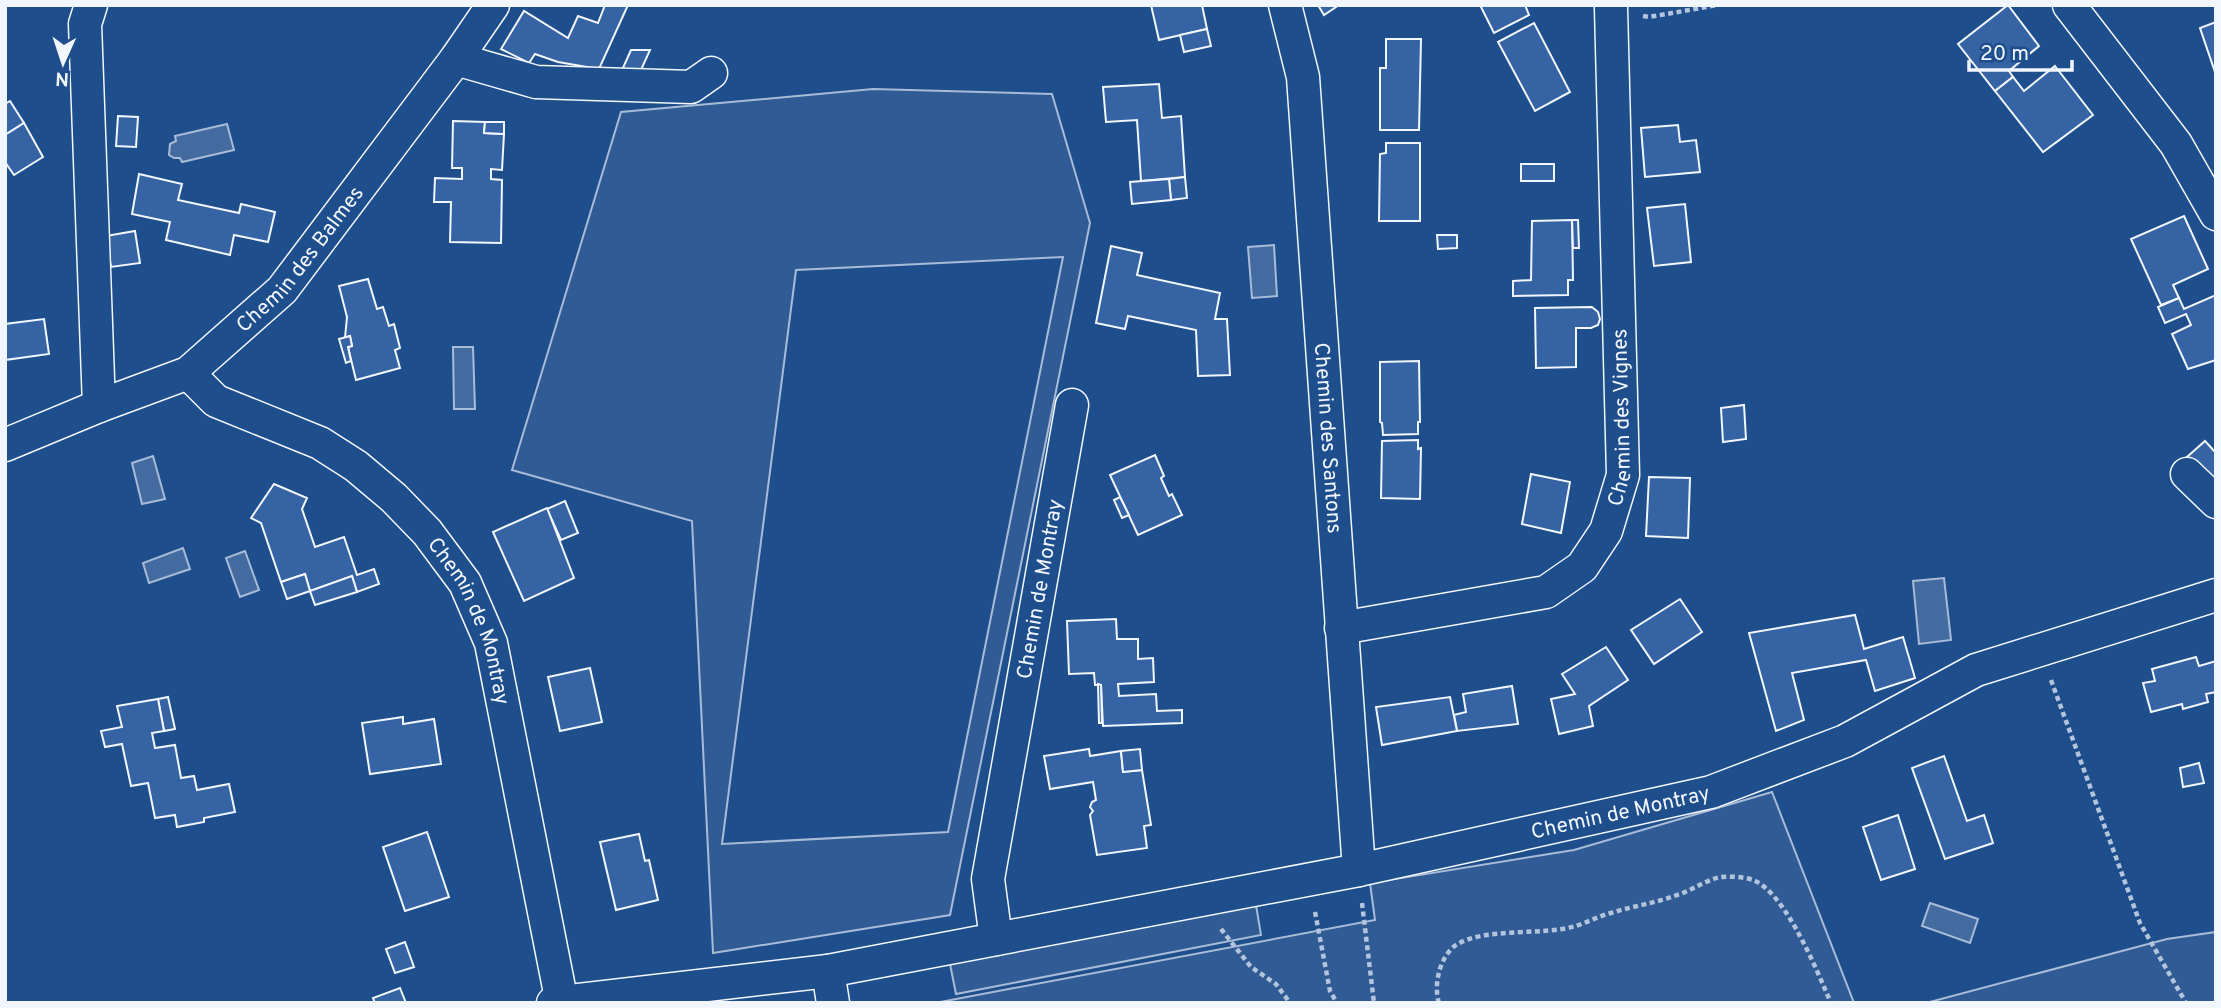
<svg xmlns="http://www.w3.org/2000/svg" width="2221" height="1008" font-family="Overpass,sans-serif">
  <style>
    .built { fill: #305b95; stroke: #a8bbd7; stroke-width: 2; fill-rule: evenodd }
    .water { fill: #446ba0; stroke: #a8bbd7; stroke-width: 2 }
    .building { fill: #3563a3; stroke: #f2f6ff; stroke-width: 2 }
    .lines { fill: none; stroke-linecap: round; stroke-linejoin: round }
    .minor-casing { stroke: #f2f6ff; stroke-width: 35 }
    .path { stroke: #b3c4dc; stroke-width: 4.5; stroke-dasharray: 5 3.5; stroke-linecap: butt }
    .minor { stroke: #1f4e8c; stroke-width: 32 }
    .labels { text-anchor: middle; stroke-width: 5; stroke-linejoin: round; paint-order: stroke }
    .street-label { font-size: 21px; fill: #f2f6ff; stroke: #1f4e8c }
  </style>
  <rect width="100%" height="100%" fill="#1f4e8c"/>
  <g class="built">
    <path d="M873,89L1052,94L1090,223L950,915L713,953L692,521L512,470L621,112ZM1063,257L948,832L722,844L796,270Z"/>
    <polygon points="1772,792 1854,1003 935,1003 1375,920 1370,883 1574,850"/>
    <polygon points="1256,905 1261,935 956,994 950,964"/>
    <polygon points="2216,932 2216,1003 1926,1003 2167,939"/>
  </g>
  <g class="water">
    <polygon points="227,124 234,150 182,162 180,158 174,158 169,155 170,144 176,141 175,136"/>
    <polygon points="1274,245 1277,296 1252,298 1248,247"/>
    <polygon points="453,347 473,347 475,409 454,409"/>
    <polygon points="153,456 165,499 142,504 132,463"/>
    <polygon points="183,548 190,569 149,583 143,563"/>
    <polygon points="245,551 259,590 240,597 226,558"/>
    <polygon points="1944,578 1951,640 1919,644 1913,581"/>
    <polygon points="1930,903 1978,919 1970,943 1922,926"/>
  </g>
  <g class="building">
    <polygon points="605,5 628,5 599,69 558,62 535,54 529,63 501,49 524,11 568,38 578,16 598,23"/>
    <polygon points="1151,5 1202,5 1207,29 1159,40"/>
    <polygon points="1318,5 1339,5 1324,15"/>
    <polygon points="1480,5 1525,5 1529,15 1494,33"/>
    <polygon points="2008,5 2039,46 2009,71 2013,77 1995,91 1958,44"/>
    <polygon points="2216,22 2216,75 2200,28"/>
    <polygon points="1534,23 1570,92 1535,111 1498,42"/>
    <polygon points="1207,29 1211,46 1184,52 1180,35"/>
    <polygon points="1386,39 1421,39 1419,130 1380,130 1380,68 1386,68"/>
    <polygon points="631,50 650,50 641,70 622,70"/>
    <polygon points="2055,66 2093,115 2043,152 1995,91 2013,77 2024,91"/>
    <polygon points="1159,84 1162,118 1181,116 1185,177 1141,181 1137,120 1106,122 1103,87"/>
    <polygon points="10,101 24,123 5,135 5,104"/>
    <polygon points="118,116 138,117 136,147 116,146"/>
    <polygon points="453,121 485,122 484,133 504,134 502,170 491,169 491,179 502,180 501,243 450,242 451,202 434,202 435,178 462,179 462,168 452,168"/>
    <polygon points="485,122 504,122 504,134 484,133"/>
    <polygon points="24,123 43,157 14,175 5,162 5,135"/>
    <polygon points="1678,125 1680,142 1696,140 1700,172 1645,177 1641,128"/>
    <polygon points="1386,143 1420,143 1420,221 1379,221 1380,154 1386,153"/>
    <rect x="1521" y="164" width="33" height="17"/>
    <polygon points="139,174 182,184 178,200 239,213 241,204 275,212 268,242 234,235 230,255 166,240 170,222 132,214"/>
    <polygon points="1185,177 1187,198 1171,200 1169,179"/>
    <polygon points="1169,179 1171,200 1132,204 1130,182"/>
    <polygon points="1685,204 1691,262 1654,266 1647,208"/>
    <polygon points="2184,216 2208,269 2173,285 2179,298 2161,305 2131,239"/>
    <polygon points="1572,220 1573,280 1568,280 1568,295 1513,296 1513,281 1531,280 1532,221"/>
    <polygon points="1572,220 1578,220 1579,248 1573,248"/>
    <polygon points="135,231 140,263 111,267 106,236"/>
    <polygon points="1437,235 1457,235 1457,248 1438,249"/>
    <polygon points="1111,246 1142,253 1137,275 1220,293 1215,319 1227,319 1230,375 1198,376 1196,330 1128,316 1125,329 1096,323"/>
    <polygon points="368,279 377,309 383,307 389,326 394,324 400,348 395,350 400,368 356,380 348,347 352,346 350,336 345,338 347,317 339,286"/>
    <polygon points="2216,295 2216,360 2188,369 2172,334 2191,325 2186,314 2165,323 2158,307 2179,298 2184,309"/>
    <polygon points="1592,307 1598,312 1600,319 1598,325 1591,328 1576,328 1576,367 1536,368 1535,308"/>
    <polygon points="44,319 49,354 5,360 5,324"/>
    <polygon points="350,336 352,346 348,347 351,361 346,363 339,339"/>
    <polygon points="1419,361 1420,422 1418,422 1418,434 1383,435 1382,423 1380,422 1380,362"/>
    <polygon points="1744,405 1746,439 1723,442 1721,408"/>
    <polygon points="1418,440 1418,449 1421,448 1420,499 1381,498 1382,441"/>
    <polygon points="2205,441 2216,453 2216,482 2196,472 2187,457"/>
    <polygon points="1155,455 1164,476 1161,478 1169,496 1172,494 1182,515 1138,535 1110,475"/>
    <polygon points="1531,474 1570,482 1561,533 1522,524"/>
    <polygon points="1649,477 1690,478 1688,538 1646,536"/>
    <polygon points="274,484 307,498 302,509 315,547 344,537 357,575 374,569 379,584 357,592 352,576 310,591 305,574 281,582 261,523 251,518"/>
    <polygon points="1120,497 1129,515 1122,518 1114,500"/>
    <polygon points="565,501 578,533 561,540 547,509"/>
    <polygon points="547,508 574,578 524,601 493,532"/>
    <polygon points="305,574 310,591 287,599 281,582"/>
    <polygon points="352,576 357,592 315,605 310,591"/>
    <polygon points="1680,599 1702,632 1654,664 1631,630"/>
    <polygon points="1855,615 1864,649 1903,637 1915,678 1875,691 1866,660 1792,673 1804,720 1776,731 1749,633"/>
    <polygon points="1116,619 1117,639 1138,639 1138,659 1153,658 1154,682 1118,684 1119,696 1156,694 1157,711 1182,710 1182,723 1103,726 1101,685 1095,685 1094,673 1069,674 1067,621"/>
    <polygon points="1606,647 1628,680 1589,706 1593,726 1559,734 1551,699 1575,694 1562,674"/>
    <polygon points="2196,657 2199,666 2216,661 2216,692 2206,694 2208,702 2183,709 2182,704 2151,712 2143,683 2155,681 2152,669"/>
    <polygon points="590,668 602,722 560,731 548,677"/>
    <polygon points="1098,684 1101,685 1102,723 1099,723"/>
    <polygon points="1512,686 1518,724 1457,731 1454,715 1466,712 1463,694"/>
    <polygon points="168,697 175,729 164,731 158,699"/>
    <polygon points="1450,697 1457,731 1382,745 1376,707"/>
    <polygon points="158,699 164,731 152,733 155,748 175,745 181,778 194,776 197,790 229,784 235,812 204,818 204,822 177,827 175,815 155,818 148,783 131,786 122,744 105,747 101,731 122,727 117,706"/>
    <polygon points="403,717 403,724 434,719 441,764 370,774 362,723"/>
    <polygon points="1089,749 1090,756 1121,751 1123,772 1142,770 1151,825 1144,826 1147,848 1097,855 1090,815 1093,811 1090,807 1092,802 1096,800 1093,782 1050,789 1044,756"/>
    <polygon points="1140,749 1142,770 1123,772 1121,751"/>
    <polygon points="1944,756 1967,821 1984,815 1993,843 1945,859 1912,768"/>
    <polygon points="2199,763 2204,783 2183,787 2180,768"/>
    <polygon points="1898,815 1915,869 1881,880 1863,827"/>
    <polygon points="427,832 449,897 405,911 383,847"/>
    <polygon points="639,834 645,861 649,860 658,900 616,910 600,842"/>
    <polygon points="405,942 414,967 395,973 386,949"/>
    <polygon points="400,988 406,1003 375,1003 373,998"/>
  </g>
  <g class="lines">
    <g class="minor-casing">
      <g id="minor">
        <polyline points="91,5 85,24 99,406"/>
        <path id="s1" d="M1285,5L1303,77L1359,870"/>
        <polyline points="2069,5 2176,144 2216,214"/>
        <polyline points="456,59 536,82 691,87 711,73"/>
        <path id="s2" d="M188,373L216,401L320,443L356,466L394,498L427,532L465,583L491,643L562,1003"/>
        <path id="s3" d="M5,445L99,406L188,373L282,290L456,59L493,5"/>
        <polyline points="2187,474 2216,502"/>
        <path id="s4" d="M1341,628L1546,592L1582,567L1606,531L1623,475L1611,8"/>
        <path id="s5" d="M996,939L988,879L1072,405"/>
        <polyline points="828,971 833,1003"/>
        <path id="s6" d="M553,1003L828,971L1359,870L1711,792L1845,741L1976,670L2216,595"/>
      </g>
    </g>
    <g class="path">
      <polyline points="1643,16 1649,17 1718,5"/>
      <polyline points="2051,680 2140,923 2186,1003"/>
      <polyline points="1362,903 1374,1003"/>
      <polyline points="1315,912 1330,991 1337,1003"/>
      <polyline points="1221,929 1251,967 1276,984 1290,1003"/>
      <path d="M1439,1003C1433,985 1440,956 1456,945C1484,927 1542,936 1576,926C1588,922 1599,916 1611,913C1633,906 1656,903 1677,895C1693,890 1705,880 1721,877C1730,876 1745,877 1753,880C1786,893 1817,971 1831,1003"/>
    </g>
    <use href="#minor" class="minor"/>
  </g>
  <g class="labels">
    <g class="street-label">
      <text dy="7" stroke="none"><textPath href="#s3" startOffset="357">Chemin des Balmes</textPath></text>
      <text dy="7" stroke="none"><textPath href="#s4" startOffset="411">Chemin des Vignes</textPath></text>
      <text dy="7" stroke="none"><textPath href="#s1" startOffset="436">Chemin des Santons</textPath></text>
      <text dy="7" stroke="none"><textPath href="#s5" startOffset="355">Chemin de Montray</textPath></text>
      <text dy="7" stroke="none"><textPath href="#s2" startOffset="392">Chemin de Montray</textPath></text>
      <text dy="7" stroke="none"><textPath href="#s6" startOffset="1085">Chemin de Montray</textPath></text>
    </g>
  </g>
  <rect width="2221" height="1008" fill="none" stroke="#f2f6ff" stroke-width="14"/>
  <g transform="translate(63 63) rotate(183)" stroke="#1f4e8c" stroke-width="5" paint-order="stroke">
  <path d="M0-5L12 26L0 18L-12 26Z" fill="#f2f6ff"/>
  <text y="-10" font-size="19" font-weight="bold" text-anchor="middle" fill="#f2f6ff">N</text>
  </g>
  <path d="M1969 60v10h103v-10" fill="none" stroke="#f2f6ff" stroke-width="3.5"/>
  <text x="1980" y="60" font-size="21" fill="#f2f6ff" stroke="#1f4e8c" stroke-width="5" paint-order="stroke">20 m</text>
</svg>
